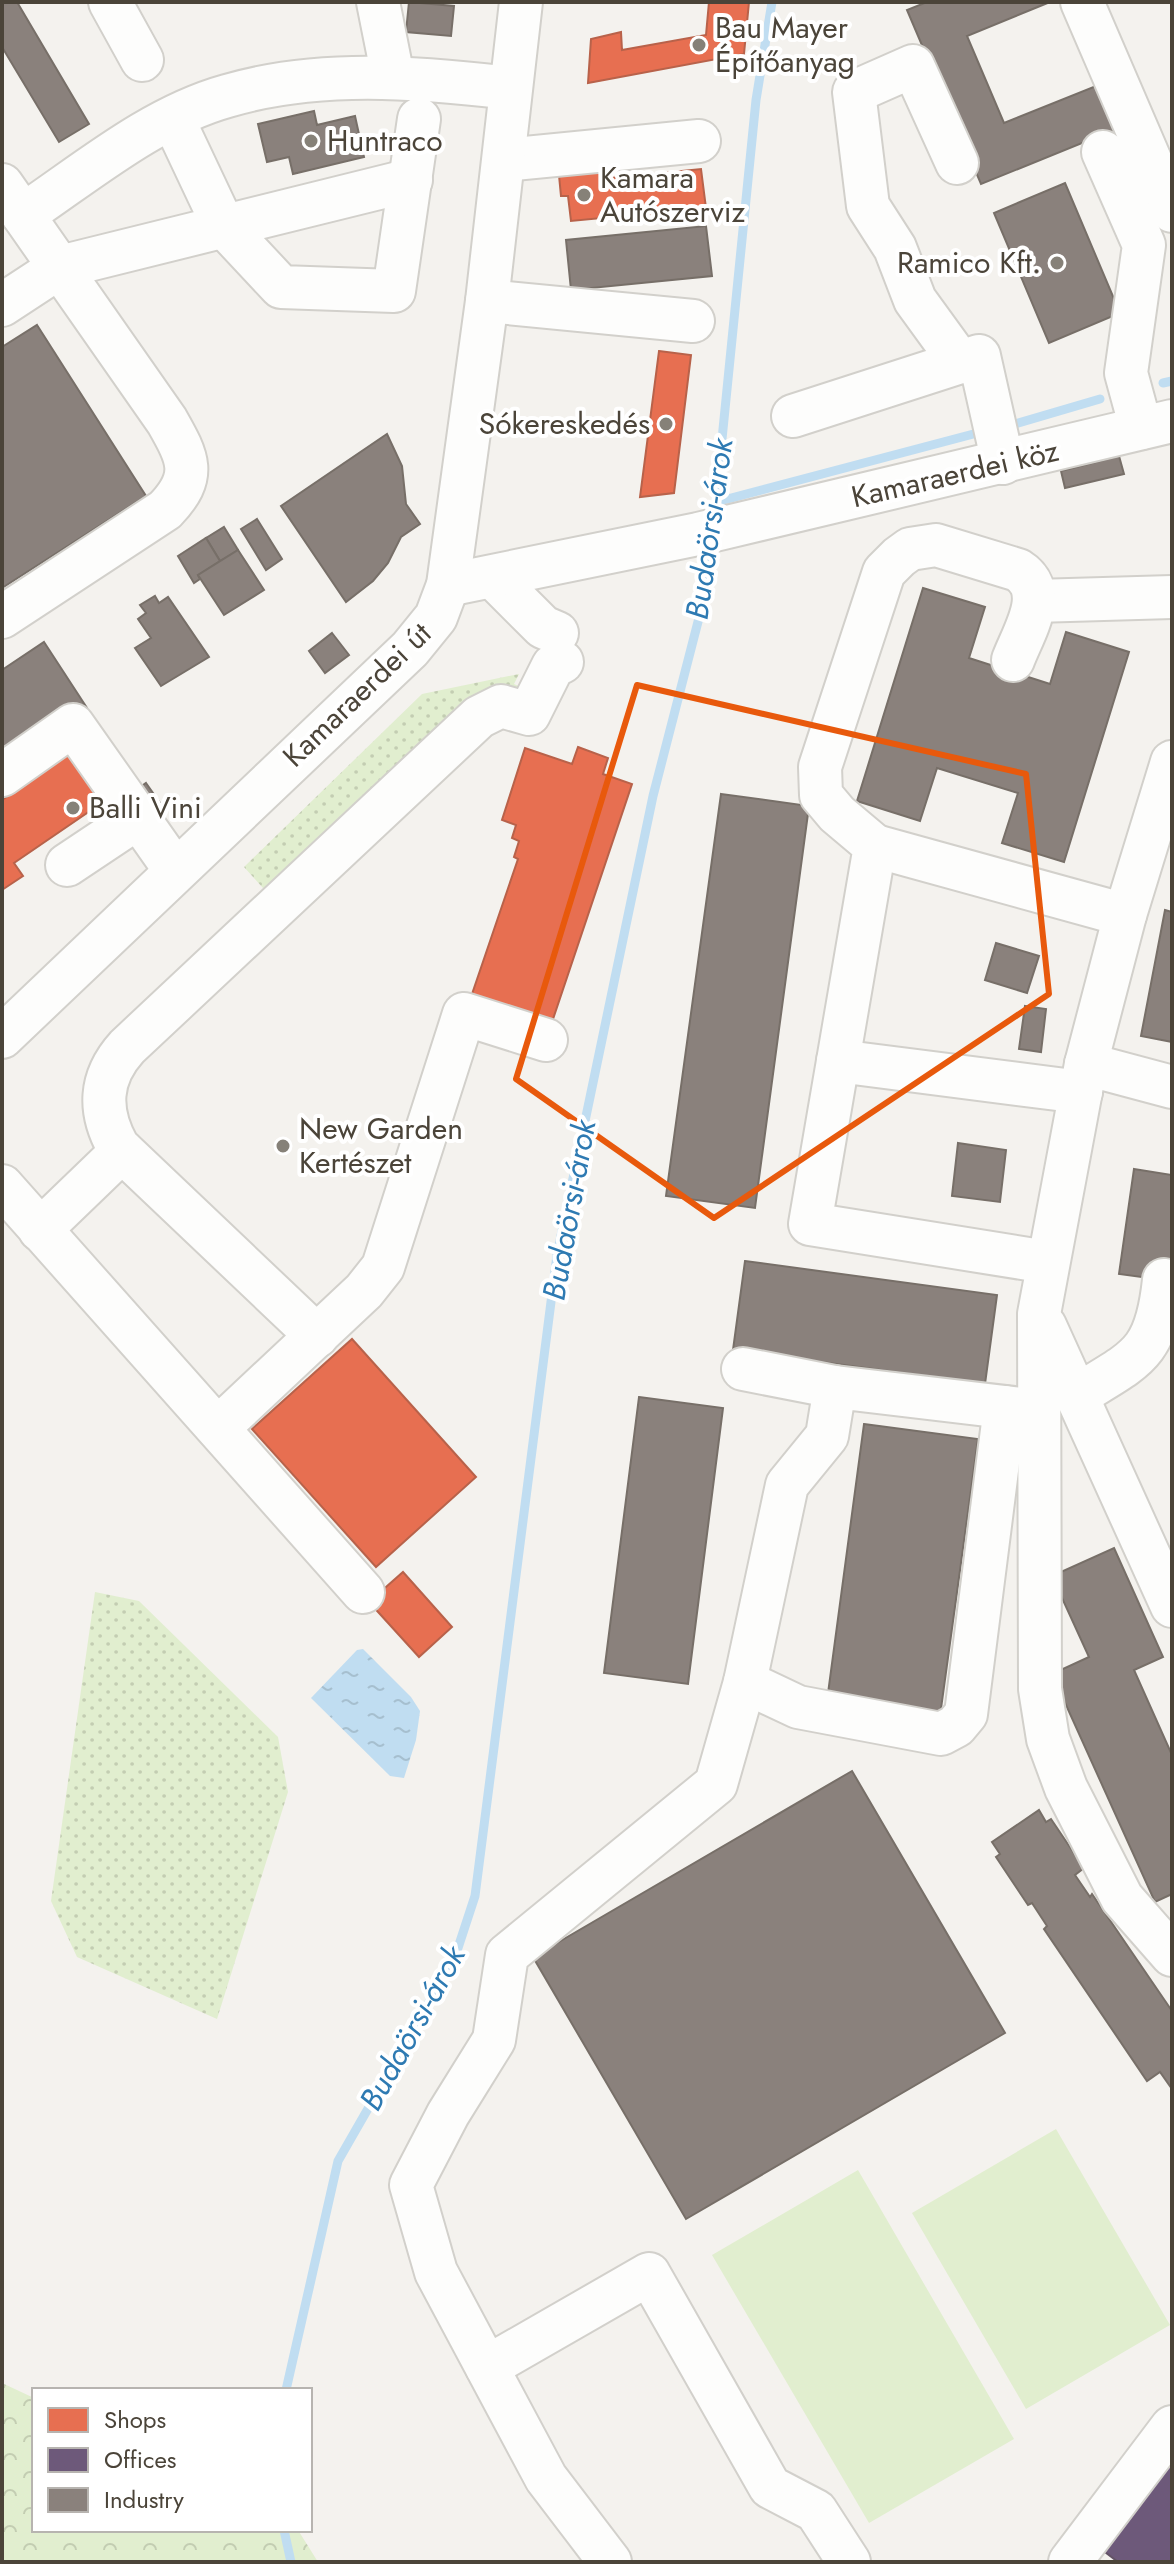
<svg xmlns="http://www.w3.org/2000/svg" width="1174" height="2564" font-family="Jost,sans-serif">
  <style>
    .grass { fill: #e1eecf }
    .forest { fill: url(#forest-crowns) }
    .garden { fill: url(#garden-dots) }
    .water { fill: url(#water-ripples) }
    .shops { fill: #e76f51; stroke: #b8624a; stroke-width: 2 }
    .offices { fill: #6d597a; stroke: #635366; stroke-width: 2 }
    .industry { fill: #8a817c; stroke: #776f68; stroke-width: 2 }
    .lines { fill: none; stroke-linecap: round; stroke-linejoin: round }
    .stream { stroke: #c0ddf1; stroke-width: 9 }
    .minor-casing { stroke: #d2d0cb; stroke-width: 46 }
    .minor { stroke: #fdfdfc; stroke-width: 42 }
    .marked { fill: none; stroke: #e8590c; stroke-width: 6; stroke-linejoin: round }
    .poi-dot { fill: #868178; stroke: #fff; stroke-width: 3 }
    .labels { text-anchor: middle; stroke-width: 8; stroke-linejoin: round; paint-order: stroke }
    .poi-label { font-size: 30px; fill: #4b4439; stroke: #fff; text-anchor: start }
    .street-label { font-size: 30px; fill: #4b4439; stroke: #fff }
    .water-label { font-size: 32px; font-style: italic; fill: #2e7ab2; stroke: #fff }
  </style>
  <defs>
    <pattern id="forest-crowns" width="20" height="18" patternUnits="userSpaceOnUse" patternTransform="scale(2)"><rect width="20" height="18" fill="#e1eecf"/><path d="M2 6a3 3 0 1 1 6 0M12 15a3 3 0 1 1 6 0" fill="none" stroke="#c3cdb2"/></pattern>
    <pattern id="garden-dots" width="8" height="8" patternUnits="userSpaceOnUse" patternTransform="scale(2)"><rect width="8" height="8" fill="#e1eecf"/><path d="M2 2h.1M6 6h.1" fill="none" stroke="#c3cdb2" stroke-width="1.8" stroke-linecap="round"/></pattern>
    <pattern id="water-ripples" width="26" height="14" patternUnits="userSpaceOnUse" patternTransform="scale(2)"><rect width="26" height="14" fill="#c0ddf1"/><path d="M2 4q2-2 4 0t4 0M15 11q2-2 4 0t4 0" fill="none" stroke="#a6bfcf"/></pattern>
  </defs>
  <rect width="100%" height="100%" fill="#f4f2ee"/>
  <g class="grass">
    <polygon points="1056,2129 1170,2325 1026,2409 912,2213"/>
    <polygon points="858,2170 1014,2439 869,2523 712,2255"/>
  </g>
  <polygon class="forest" points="2,2383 34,2398 34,2530 298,2530 318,2562 2,2562"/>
  <g class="garden">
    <polygon points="519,674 514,684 532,692 271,897 244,867 422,694"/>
    <polygon points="95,1592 139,1601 278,1737 288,1792 217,2019 77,1957 51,1901"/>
  </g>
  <polygon class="water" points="363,1649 411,1697 420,1711 416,1740 404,1778 390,1776 311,1698 357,1650"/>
  <g class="shops">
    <polygon points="709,2 749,2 744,54 588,83 591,39 621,32 622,50 706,35"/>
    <polygon points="608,161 610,178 701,169 706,208 571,221 568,196 561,196 558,165"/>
    <polygon points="659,351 691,355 674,493 640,497"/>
    <polygon points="578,747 608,758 603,774 632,784 549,1031 469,1003 518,859 514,857 519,841 512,838 516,825 502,820 525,748 572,764"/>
    <polygon points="73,751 106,800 14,863 23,876 2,890 2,800"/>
    <polygon points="352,1339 476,1477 376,1567 252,1429"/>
    <polygon points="403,1572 452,1627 419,1657 369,1602"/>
  </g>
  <polygon class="offices" points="1172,2461 1172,2562 1118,2562 1105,2552"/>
  <g class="industry">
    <polygon points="2,2 17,2 89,124 59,142 2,47"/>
    <polygon points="409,2 454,6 451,36 406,32"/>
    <polygon points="927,2 1050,2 967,36 1004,123 1101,84 1119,128 981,184 907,10"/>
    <polygon points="314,111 317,125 355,116 364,157 293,174 289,157 267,162 258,124"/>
    <polygon points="1065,183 1120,313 1049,343 994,213"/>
    <polygon points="706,226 712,276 571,290 566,240"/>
    <polygon points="37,325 146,496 2,588 2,347"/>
    <polygon points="387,434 402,466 406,504 420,524 401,537 388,563 373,581 346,602 281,506"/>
    <polygon points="1119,456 1124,474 1065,488 1061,471"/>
    <polygon points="257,519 282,559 266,570 241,529"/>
    <polygon points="224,527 238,550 220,561 206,538"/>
    <polygon points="206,538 220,561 198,575 200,579 194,583 178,556"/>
    <polygon points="238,550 264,590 224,615 198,575"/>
    <polygon points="923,588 985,607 969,658 1050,684 1066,632 1129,652 1064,862 1002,843 1018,793 937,768 920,821 857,801"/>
    <polygon points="155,596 159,603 168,597 209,657 161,686 135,648 151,638 138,619 146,613 140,605"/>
    <polygon points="332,633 349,655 325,673 309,651"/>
    <polygon points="44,642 87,708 63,724 2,750 2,670"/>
    <polygon points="146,783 165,810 150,820 132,793"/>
    <polygon points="721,794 809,806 755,1208 666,1196"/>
    <polygon points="1165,910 1172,912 1172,1042 1141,1036"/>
    <polygon points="996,943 1039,956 1027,993 985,980"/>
    <polygon points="1025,1006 1046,1009 1041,1052 1019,1049"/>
    <polygon points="958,1143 1006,1150 1000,1202 952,1196"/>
    <polygon points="1134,1169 1172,1175 1172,1281 1119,1274"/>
    <polygon points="745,1261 997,1295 985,1384 733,1350"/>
    <polygon points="639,1397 723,1408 688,1684 604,1673"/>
    <polygon points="864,1424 978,1439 940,1716 827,1701"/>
    <polygon points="1114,1548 1163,1657 1134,1670 1172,1755 1172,1894 1155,1902 1052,1674 1089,1657 1052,1576"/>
    <polygon points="852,1771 1005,2033 686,2219 533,1957"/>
    <polygon points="1039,1810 1046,1822 1051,1819 1084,1868 1075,1875 1090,1897 1092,1894 1172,2011 1172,2089 1160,2072 1147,2081 1044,1929 1047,1926 1032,1903 1028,1905 996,1857 1000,1854 992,1842"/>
  </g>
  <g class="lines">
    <g class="stream">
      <polyline points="1163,383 1172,381"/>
      <polyline points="1015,424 1100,399"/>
      <polyline points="716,502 981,432"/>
      <polyline points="714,519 756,100 772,2"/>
      <polyline points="286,2390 338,2161 455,1957 475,1896 557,1255 653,796 708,583 712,542"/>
      <polyline points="284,2530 291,2562"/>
    </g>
    <g class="minor-casing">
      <g id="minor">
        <polyline points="110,2 142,60"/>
        <polyline points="378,2 393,77"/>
        <polyline points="1082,2 1172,211"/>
        <polyline points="173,119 223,225 281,287 394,291 419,119"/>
        <polyline points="1103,152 1144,245 1126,373 1141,428"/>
        <polyline points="504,160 699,141"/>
        <polyline points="957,163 913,66 854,92 868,206 895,248 915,300 960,362"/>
        <path d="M2,185L167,421C188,458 198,476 165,510L2,617"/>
        <path d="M23,215C87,172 152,117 227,96C318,69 417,77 510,88"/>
        <polyline points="487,301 693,321"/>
        <polyline points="2,305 60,267 411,180"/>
        <polyline points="793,416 979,356 1003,463"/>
        <polyline points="494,578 543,627 557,633"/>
        <polyline points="448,585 698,534 1172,421"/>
        <polyline points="1035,601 1172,597"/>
        <path d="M1013,660C1024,631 1051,591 1018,570L936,545L910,549L899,557L884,572L820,767L821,795L837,814L875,846L810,1224L1047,1262"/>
        <polyline points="1172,762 1125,915 1086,1064 1039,1314 1040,1689 1048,1739 1066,1788 1122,1898 1172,1955"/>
        <polyline points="2,775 73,725 175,870"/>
        <polyline points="875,846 1125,915"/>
        <polyline points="67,865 139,817"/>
        <polyline points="2,1037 410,649 436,617 448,585 487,301 521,2"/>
        <polyline points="838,1061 1081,1092"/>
        <polyline points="1086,1064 1172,1087"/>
        <polyline points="2,1186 363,1592"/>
        <polyline points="40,1230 122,1151"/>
        <polyline points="1045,1326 1172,1606"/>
        <path d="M317,1336L118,1147C98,1111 99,1078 127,1047L479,717L501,706L529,714L553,666L562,662"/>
        <polyline points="743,1369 835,1387"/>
        <path d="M1076,1396C1137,1358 1156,1356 1164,1280"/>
        <polyline points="218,1428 364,1291 383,1267 464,1014 546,1040"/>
        <polyline points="745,1682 798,1707 941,1734 956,1726 966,1714 1005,1407"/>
        <polyline points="487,2367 649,2274 770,2487 816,2511 849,2562"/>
        <polyline points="610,2562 546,2478 436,2272 411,2185 448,2114 494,2040 507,1955 716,1784 745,1682 787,1485 827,1436 835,1387 1039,1411"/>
        <polyline points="1070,2562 1172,2427"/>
      </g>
    </g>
    <use href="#minor" class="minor"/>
  </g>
  <path class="marked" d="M637,685L1026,774L1049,994L714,1218L516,1079Z"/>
  <g class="poi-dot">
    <circle cx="699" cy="45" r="8"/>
    <circle cx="311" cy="141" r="8"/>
    <circle cx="584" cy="195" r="8"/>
    <circle cx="1057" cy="263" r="8"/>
    <circle cx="666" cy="424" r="8"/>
    <circle cx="73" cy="808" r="8"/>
    <circle cx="283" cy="1146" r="8"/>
  </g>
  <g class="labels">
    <g class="poi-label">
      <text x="715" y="38">Bau Mayer<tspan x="715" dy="34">Építőanyag</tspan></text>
      <text x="327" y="151">Huntraco</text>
      <text x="600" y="188">Kamara<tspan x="600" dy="34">Autószerviz</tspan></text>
      <text x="1041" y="273" text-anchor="end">Ramico Kft.</text>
      <text x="650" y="434" text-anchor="end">Sókereskedés</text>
      <text x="89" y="818">Balli Vini</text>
      <text x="299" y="1139">New Garden<tspan x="299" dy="34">Kertészet</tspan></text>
    </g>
    <g class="street-label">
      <text transform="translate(955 474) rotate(-13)" y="10">Kamaraerdei köz</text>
      <text transform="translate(357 695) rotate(-44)" y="10">Kamaraerdei út</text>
    </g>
    <g class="water-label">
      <text transform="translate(709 529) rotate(-82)" y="11">Budaörsi-árok</text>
      <text transform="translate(569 1210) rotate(-80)" y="11">Budaörsi-árok</text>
      <text transform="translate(412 2028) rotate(-61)" y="11">Budaörsi-árok</text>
    </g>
  </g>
  <rect width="1174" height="2564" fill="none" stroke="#4b4439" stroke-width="8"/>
  <rect x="32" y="2388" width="280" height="144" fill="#ffffff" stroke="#b7b4b0" stroke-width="2"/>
  <rect x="48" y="2408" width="40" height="24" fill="#e76f51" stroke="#b7b4b0" stroke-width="2"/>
  <text x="104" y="2428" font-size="24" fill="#4b4439">Shops</text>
  <rect x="48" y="2448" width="40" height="24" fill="#6d597a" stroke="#b7b4b0" stroke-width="2"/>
  <text x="104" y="2468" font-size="24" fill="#4b4439">Offices</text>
  <rect x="48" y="2488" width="40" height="24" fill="#8a817c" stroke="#b7b4b0" stroke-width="2"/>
  <text x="104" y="2508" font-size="24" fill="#4b4439">Industry</text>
</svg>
